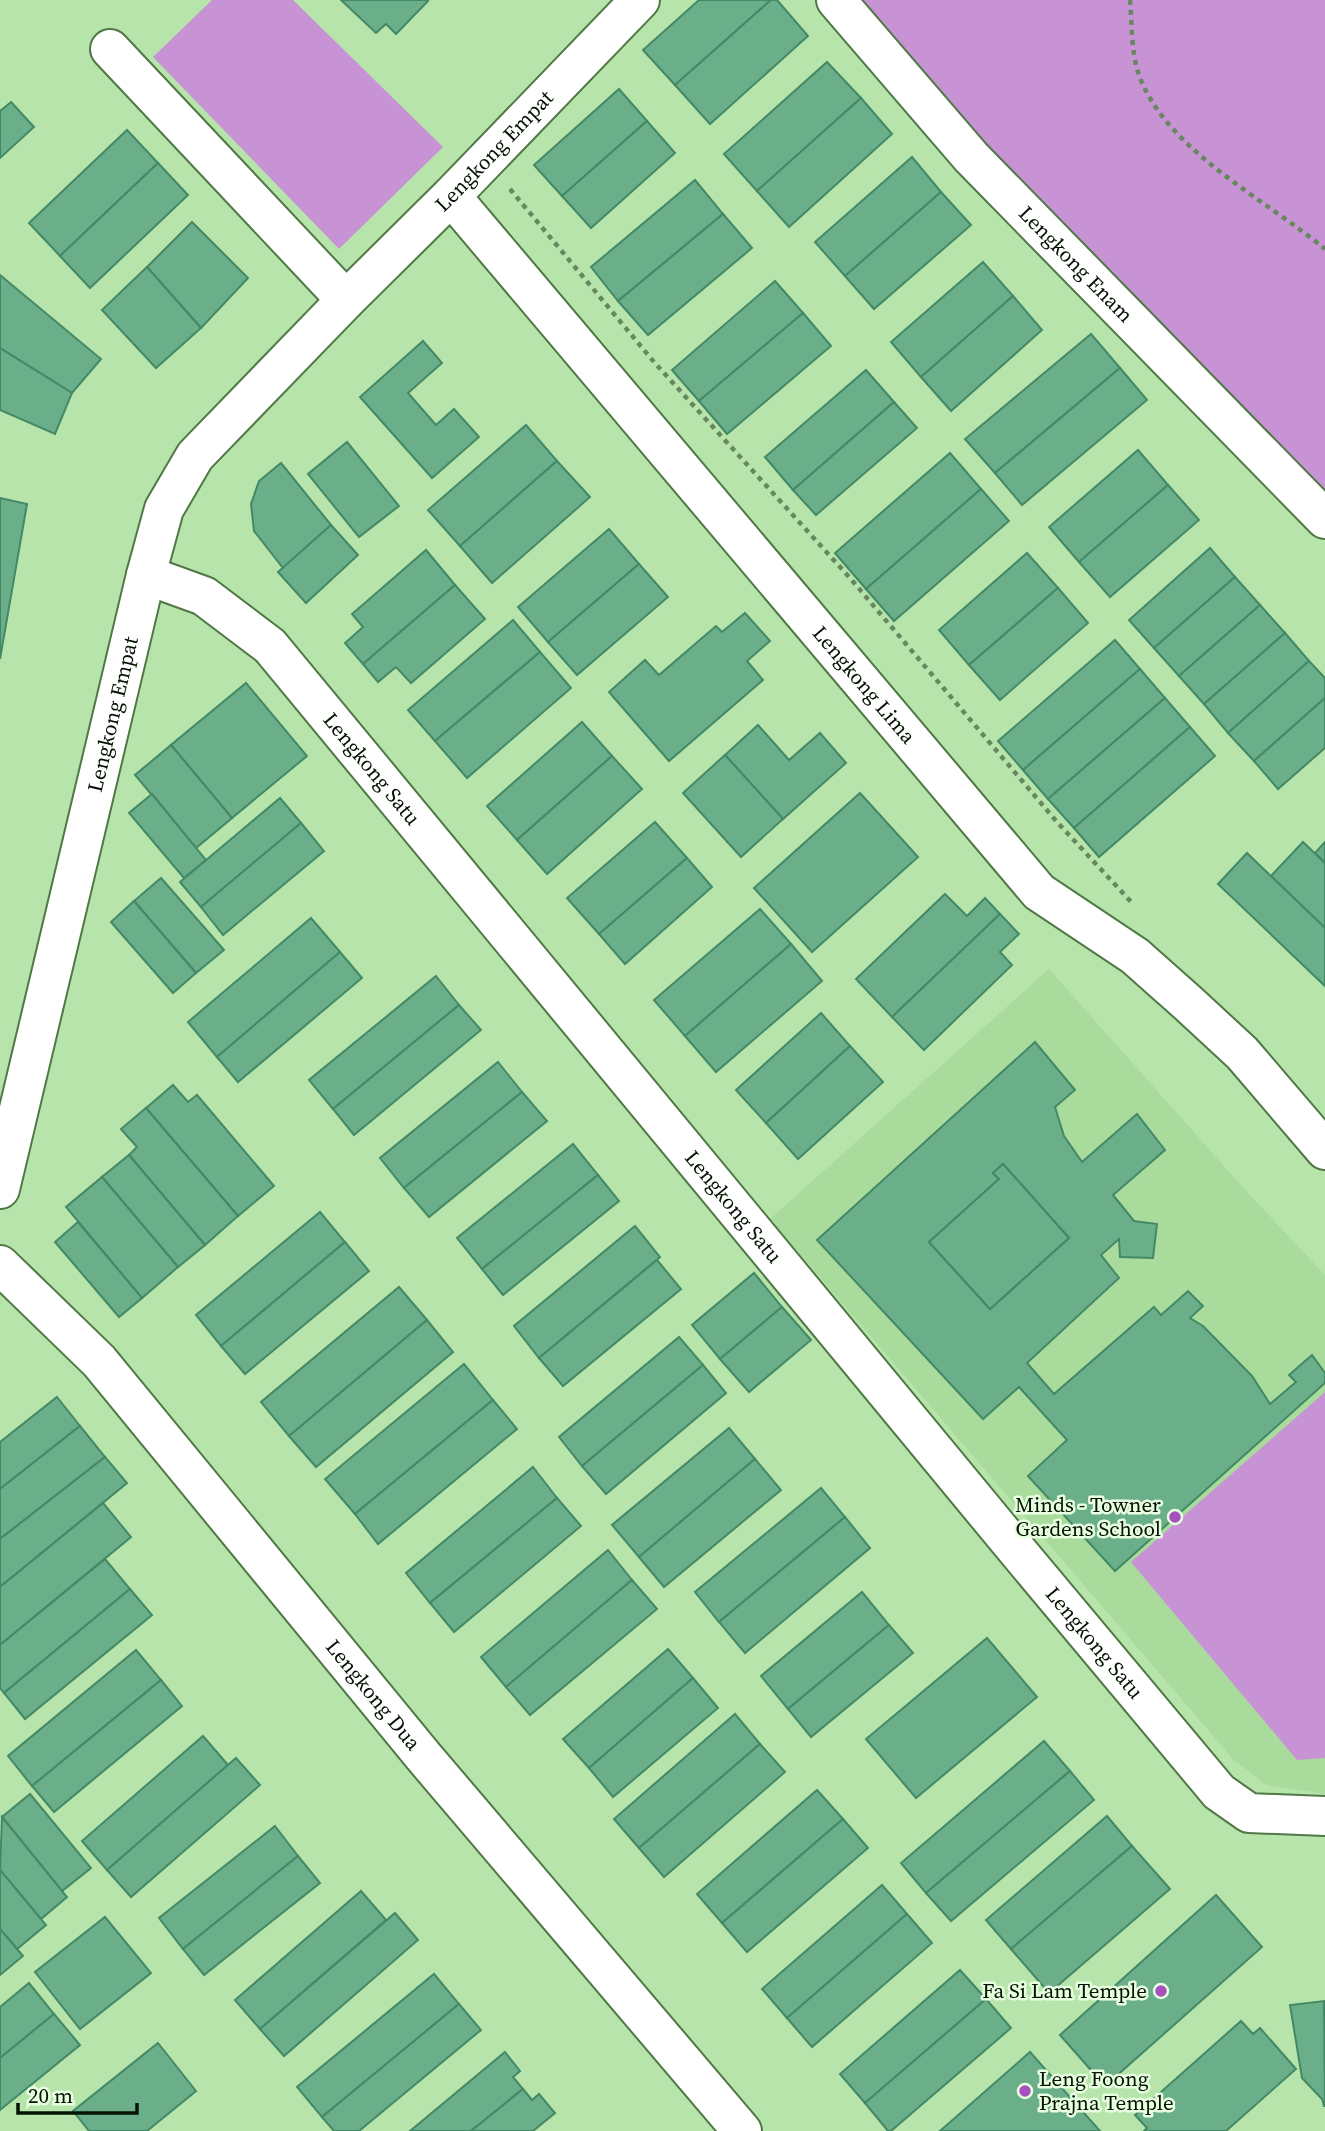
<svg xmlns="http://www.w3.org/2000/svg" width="1325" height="2131" font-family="'Source Serif 4',serif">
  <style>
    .built { fill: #a9db9c }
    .green { fill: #c793d5 }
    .building { fill: #6aaf89; stroke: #448966; stroke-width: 2; fill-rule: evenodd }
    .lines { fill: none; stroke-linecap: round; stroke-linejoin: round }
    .minor-casing { stroke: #4f7844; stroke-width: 42 }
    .path { stroke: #67875f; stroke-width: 4.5; stroke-dasharray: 5 5; stroke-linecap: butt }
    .minor { stroke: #fff; stroke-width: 38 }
    .poi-dot { fill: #a851be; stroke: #e7fee1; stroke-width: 2.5 }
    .labels { text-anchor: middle; stroke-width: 5; stroke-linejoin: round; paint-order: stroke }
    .street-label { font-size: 21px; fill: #051402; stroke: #e7fee1 }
    .poi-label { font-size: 21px; fill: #051402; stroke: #e7fee1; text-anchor: end }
  </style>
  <rect width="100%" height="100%" fill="#b7e4ab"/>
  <polygon class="built" points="1049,969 1247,1192 1325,1275 1325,1794 1266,1785 1233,1759 770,1219"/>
  <g class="green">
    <polygon points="212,0 293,0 443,147 339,249 153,57"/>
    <polygon points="853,0 1325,0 1325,519"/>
    <polygon points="1325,1392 1325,1758 1297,1760 1131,1562"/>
  </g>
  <g class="building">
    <polygon points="341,0 426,0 428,1 396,34 386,24 376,33"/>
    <polygon points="699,0 771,0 675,85 643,50"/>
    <polygon points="771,0 777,0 808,36 710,124 675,85"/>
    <polygon points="827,62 861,98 757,191 724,154"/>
    <polygon points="619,89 647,121 562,196 534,165"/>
    <polygon points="861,98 892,134 789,227 757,191"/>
    <polygon points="11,102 34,127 0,158 0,111"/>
    <polygon points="647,121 675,153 591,228 562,196"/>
    <polygon points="127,130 158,163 60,256 29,223"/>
    <polygon points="912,157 941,192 845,276 815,242"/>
    <polygon points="158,163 188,195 90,288 60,256"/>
    <polygon points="695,180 723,214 618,301 591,267"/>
    <polygon points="941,192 971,225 874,309 845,276"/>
    <polygon points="723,214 752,248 648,335 618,301"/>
    <polygon points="192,222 248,278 201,328 147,267"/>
    <polygon points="983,262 1013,296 921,377 891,342"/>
    <polygon points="147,267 201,328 156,368 102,310"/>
    <polygon points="0,275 101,359 72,393 0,348"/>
    <polygon points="775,281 803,313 699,401 672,370"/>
    <polygon points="1013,296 1042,330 951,411 921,377"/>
    <polygon points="803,313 831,346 727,434 699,401"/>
    <polygon points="1091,334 1120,368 995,473 965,439"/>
    <polygon points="423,341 442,363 408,393 436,425 454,409 479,437 432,478 360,397"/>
    <polygon points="0,348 72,393 55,434 0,410"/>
    <polygon points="1120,368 1147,400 1022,505 995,473"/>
    <polygon points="866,370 894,402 793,490 765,457"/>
    <polygon points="894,402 917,428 816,515 793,490"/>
    <polygon points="526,425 557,461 460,546 428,510"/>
    <polygon points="347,442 399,506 359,537 308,474"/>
    <polygon points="1138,450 1168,485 1079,562 1049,527"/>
    <polygon points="950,453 981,489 866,589 835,553"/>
    <polygon points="557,461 590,497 492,583 460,546"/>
    <polygon points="281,463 331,525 283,568 254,531 251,504 259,481"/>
    <polygon points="1168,485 1199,520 1110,597 1079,562"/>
    <polygon points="981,489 1009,521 894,621 866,589"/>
    <polygon points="0,498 27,504 0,659"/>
    <polygon points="331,525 358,555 306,603 278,572"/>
    <polygon points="609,529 639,564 548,642 518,607"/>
    <polygon points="1210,548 1235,577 1154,648 1129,620"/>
    <polygon points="426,550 455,585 363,664 345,643 363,627 352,614"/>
    <polygon points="1027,553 1058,588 969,665 939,630"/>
    <polygon points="639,564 668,597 577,675 548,642"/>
    <polygon points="1235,577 1260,605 1179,676 1154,648"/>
    <polygon points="455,585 485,619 411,683 396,667 378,682 363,664"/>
    <polygon points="1058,588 1088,623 1000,700 969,665"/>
    <polygon points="1260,605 1285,633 1204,704 1179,676"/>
    <polygon points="745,613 770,641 747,661 763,680 669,761 609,692 645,660 659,675 716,626 722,632"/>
    <polygon points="513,620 540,652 435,741 408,710"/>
    <polygon points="1285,633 1309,661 1228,733 1204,704"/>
    <polygon points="1115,640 1140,669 1023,770 998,741"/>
    <polygon points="540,652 571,688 467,778 435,741"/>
    <polygon points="1309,661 1325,678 1325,698 1254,761 1228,733"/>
    <polygon points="1140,669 1165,698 1048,799 1023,770"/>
    <polygon points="246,683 307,756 232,818 171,745"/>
    <polygon points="1165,698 1190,727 1074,828 1048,799"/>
    <polygon points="1325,698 1325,748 1278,789 1254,761"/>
    <polygon points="582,722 612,756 517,840 487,806"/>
    <polygon points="758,725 789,760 820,733 846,763 783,819 725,755"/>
    <polygon points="1190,727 1215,756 1099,857 1074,828"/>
    <polygon points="171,745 232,818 196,848 135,775"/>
    <polygon points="725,755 783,819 741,857 683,793"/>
    <polygon points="612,756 642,789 547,874 517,840"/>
    <polygon points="860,793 918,857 812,952 754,888"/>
    <polygon points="152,794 206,860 184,878 129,813"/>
    <polygon points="280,798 301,823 201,907 180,882"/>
    <polygon points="655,822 687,858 599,934 567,898"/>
    <polygon points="301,823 324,851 223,935 201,907"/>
    <polygon points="1303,842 1325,863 1325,928 1271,876"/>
    <polygon points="1325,842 1325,863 1315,853"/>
    <polygon points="1247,853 1325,928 1325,986 1218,884"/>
    <polygon points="687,858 712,887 625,964 599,934"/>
    <polygon points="161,878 224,950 196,973 134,901"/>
    <polygon points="945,894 967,916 985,898 1000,914 892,1017 856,979"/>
    <polygon points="134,901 196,973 173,993 111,922"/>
    <polygon points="760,909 791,944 685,1036 654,1000"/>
    <polygon points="1000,914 1019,934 1000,952 1012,965 924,1050 892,1017"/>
    <polygon points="311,918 340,952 217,1057 188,1022"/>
    <polygon points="791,944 822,981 716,1072 685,1036"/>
    <polygon points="340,952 362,978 238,1082 217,1057"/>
    <polygon points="436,976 459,1005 333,1109 309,1080"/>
    <polygon points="459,1005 481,1030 354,1135 333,1109"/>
    <polygon points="821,1013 850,1046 766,1123 736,1090"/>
    <path d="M1035,1042L1075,1090L1055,1107L1064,1136L1082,1162L1137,1114L1165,1150L1113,1195L1134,1221L1157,1224L1153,1258L1120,1257L1119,1239L1101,1255L1119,1278L1027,1363L1054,1394L1154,1307L1161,1315L1188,1291L1203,1306L1190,1318L1203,1326L1252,1376L1270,1404L1296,1382L1289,1375L1312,1355L1325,1373V1383L1115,1571L1028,1476L1067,1440L1019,1387L983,1419L817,1240ZM1003,1164L1069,1238L990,1309L929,1242L999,1179L993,1173Z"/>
    <polygon points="850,1046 883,1082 798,1159 766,1123"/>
    <polygon points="498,1062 522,1092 404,1188 380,1158"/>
    <polygon points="173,1085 188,1102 197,1095 274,1186 238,1216 146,1108"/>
    <polygon points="522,1092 547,1121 429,1217 404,1188"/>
    <polygon points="146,1108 238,1216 205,1245 129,1155 137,1147 121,1129"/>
    <polygon points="573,1144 598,1175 482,1269 457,1238"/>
    <polygon points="129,1155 205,1245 178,1267 102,1177"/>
    <polygon points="1003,1164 1069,1238 990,1309 929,1242 999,1179 993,1173"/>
    <polygon points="598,1175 619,1201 503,1295 482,1269"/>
    <polygon points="102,1177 178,1267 142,1298 66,1207"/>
    <polygon points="320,1212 345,1242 221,1346 196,1315"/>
    <polygon points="78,1222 142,1298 119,1317 55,1242"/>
    <polygon points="635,1226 660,1257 539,1358 514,1326"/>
    <polygon points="345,1242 369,1271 245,1374 221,1346"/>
    <polygon points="657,1260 681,1289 563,1386 539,1358"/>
    <polygon points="754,1273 782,1307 720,1359 692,1325"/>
    <polygon points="399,1287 427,1320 289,1436 261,1402"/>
    <polygon points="782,1307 811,1340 749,1392 720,1359"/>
    <polygon points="427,1320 453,1352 316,1467 289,1436"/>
    <polygon points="679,1337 703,1365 582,1466 559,1437"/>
    <polygon points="464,1364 493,1400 355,1514 325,1479"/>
    <polygon points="703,1365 726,1393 606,1494 582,1466"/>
    <polygon points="57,1397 80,1426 0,1489 0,1442"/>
    <polygon points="493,1400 517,1429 378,1544 355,1514"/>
    <polygon points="80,1426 105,1457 0,1539 0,1489"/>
    <polygon points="729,1428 755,1459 639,1557 612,1525"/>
    <polygon points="105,1457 127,1483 0,1587 0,1539"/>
    <polygon points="755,1459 781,1490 664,1587 639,1557"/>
    <polygon points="533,1467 557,1498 430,1603 406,1573"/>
    <polygon points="821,1488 845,1517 719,1622 695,1592"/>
    <polygon points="557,1498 581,1526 454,1632 430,1603"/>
    <polygon points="103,1503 131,1537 0,1645 0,1587"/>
    <polygon points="845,1517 870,1548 745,1653 719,1622"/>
    <polygon points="608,1550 632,1580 506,1687 481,1657"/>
    <polygon points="105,1559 130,1589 4,1693 0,1688 0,1645"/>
    <polygon points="632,1580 657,1609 530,1715 506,1687"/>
    <polygon points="130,1589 152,1615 25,1719 4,1693"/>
    <polygon points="862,1592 889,1625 788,1709 761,1676"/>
    <polygon points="889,1625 913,1653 811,1737 788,1709"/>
    <polygon points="987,1638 1037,1697 916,1798 866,1739"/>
    <polygon points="668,1649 693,1678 589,1768 563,1739"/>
    <polygon points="136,1650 161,1680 32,1786 8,1756"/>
    <polygon points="693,1678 718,1708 613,1797 589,1768"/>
    <polygon points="161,1680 182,1706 54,1812 32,1786"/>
    <polygon points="735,1714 760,1744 639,1848 614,1819"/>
    <polygon points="203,1736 228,1765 107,1870 82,1841"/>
    <polygon points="1044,1741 1070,1771 926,1893 901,1863"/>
    <polygon points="760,1744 785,1772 664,1877 639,1848"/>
    <polygon points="236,1758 260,1785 131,1897 107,1870"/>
    <polygon points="1070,1771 1094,1800 951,1921 926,1893"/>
    <polygon points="817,1790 843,1819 722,1923 697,1894"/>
    <polygon points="30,1794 91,1868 62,1891 2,1817"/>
    <polygon points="1107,1816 1132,1846 1011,1949 986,1920"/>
    <polygon points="2,1817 67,1897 41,1919 0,1870"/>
    <polygon points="843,1819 868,1848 747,1952 722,1923"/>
    <polygon points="275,1826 298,1856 183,1949 159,1918"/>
    <polygon points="1132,1846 1170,1889 1049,1993 1011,1949"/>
    <polygon points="298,1856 320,1883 204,1975 183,1949"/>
    <polygon points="0,1870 46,1925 17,1949 0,1929"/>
    <polygon points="882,1885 907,1914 787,2018 762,1989"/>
    <polygon points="361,1891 386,1920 260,2029 235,2000"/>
    <polygon points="1216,1895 1262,1947 1105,2086 1060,2035"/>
    <polygon points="395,1913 418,1940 284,2056 260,2029"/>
    <polygon points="907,1914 932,1943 812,2047 787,2018"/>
    <polygon points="105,1917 151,1973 80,2029 35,1972"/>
    <polygon points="0,1929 23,1956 0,1975"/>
    <polygon points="960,1970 986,1999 865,2103 840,2074"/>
    <polygon points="434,1974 459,2004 322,2117 297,2087"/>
    <polygon points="29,1983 54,2014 0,2058 0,2007"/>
    <polygon points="986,1999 1011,2028 891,2131 888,2131 865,2103"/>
    <polygon points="1324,2001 1325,2106 1324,2106 1322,2099 1302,2078 1290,2005"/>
    <polygon points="459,2004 481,2030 359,2131 334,2131 322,2117"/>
    <polygon points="54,2014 80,2045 0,2110 0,2058"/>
    <polygon points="1241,2021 1253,2034 1260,2028 1296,2069 1226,2131 1144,2131 1147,2128 1135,2115"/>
    <polygon points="158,2043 196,2091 147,2131 89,2131 73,2111"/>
    <polygon points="505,2052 520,2071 513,2077 523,2089 471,2131 410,2131"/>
    <polygon points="1030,2052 1100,2131 940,2131"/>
    <polygon points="523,2089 532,2100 539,2094 555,2113 533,2131 471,2131"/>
  </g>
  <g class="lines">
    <g class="minor-casing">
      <g id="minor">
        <path id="s1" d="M836,0L971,157L1325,519"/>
        <polyline points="110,49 346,300"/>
        <path id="s2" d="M451,196L1039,892L1135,956L1189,1004L1242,1053L1325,1150"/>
        <path id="s3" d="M146,575L204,596L270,646L1015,1548L1219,1792L1249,1813L1325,1816"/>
        <path id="s4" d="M0,1189L146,575L164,509L195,456L346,300L451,196L640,0"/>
        <path id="s5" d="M0,1265L99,1361L424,1757L742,2131"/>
      </g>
    </g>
    <g class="path">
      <path d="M1130,0C1132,24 1131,52 1139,75C1166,150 1265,199 1325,249"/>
      <polyline points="510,189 654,362 850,578 1057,822 1134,905"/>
    </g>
    <use href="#minor" class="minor"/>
  </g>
  <g class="poi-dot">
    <circle cx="1175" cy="1517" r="7"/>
    <circle cx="1161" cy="1991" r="7"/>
    <circle cx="1025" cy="2091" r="7"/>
  </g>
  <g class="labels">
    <g class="street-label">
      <text dy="7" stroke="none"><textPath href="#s4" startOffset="1188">Lengkong Empat</textPath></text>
      <text dy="7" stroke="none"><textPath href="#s1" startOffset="357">Lengkong Enam</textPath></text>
      <text dy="7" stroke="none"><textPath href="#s2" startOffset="640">Lengkong Lima</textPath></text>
      <text dy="7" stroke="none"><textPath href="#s4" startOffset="488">Lengkong Empat</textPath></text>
      <text dy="7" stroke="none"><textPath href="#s3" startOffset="304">Lengkong Satu</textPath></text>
      <text dy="7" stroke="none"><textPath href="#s3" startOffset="872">Lengkong Satu</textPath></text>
      <text dy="7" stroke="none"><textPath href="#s3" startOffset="1438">Lengkong Satu</textPath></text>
      <text dy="7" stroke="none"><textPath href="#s5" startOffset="570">Lengkong Dua</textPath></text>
    </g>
    <g class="poi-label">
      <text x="1161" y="1512">Minds - Towner<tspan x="1161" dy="24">Gardens School</tspan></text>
      <text x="1147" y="1998">Fa Si Lam Temple</text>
      <text x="1039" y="2086" text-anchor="start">Leng Foong<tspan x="1039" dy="24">Prajna Temple</tspan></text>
    </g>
  </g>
  <path d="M18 2103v10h119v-10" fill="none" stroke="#051402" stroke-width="3.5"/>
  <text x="28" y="2103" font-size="21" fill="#051402" stroke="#e7fee1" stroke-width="5" paint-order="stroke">20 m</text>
</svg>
